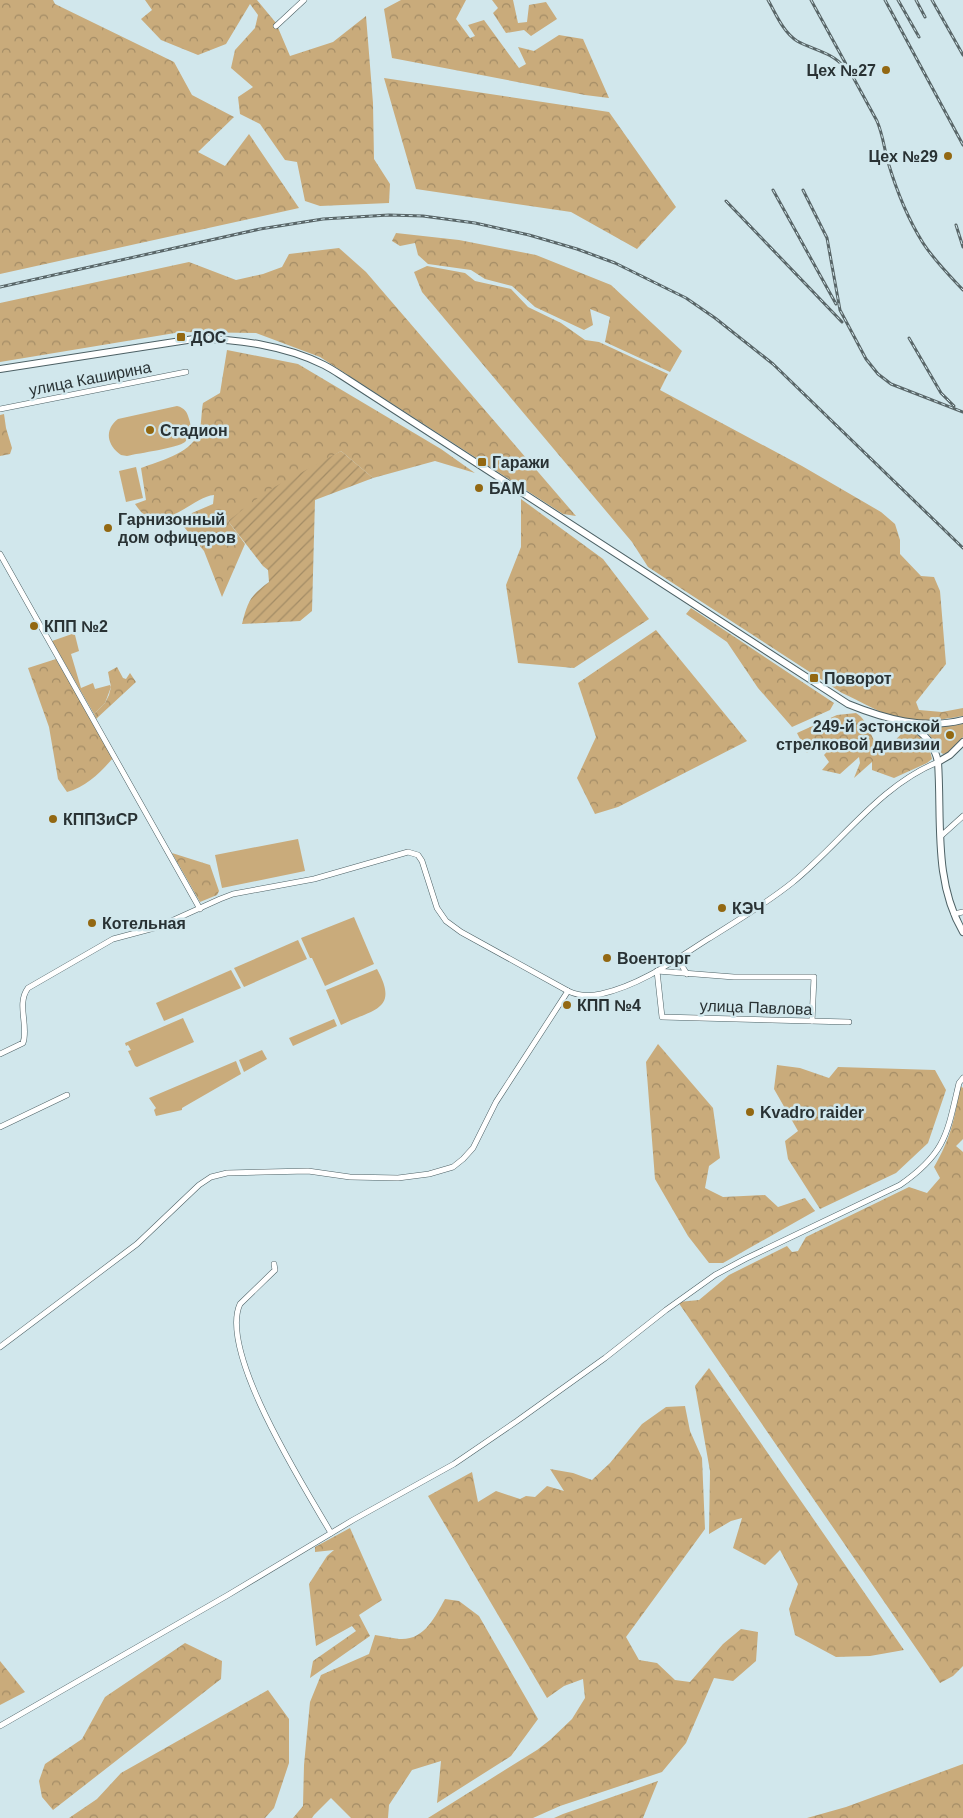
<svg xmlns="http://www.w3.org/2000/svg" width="963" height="1818" font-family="Arial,sans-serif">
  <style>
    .grass { fill: #c9ab7b }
    .forest { fill: url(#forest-crowns) }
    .garden { fill: url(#garden-furrows) }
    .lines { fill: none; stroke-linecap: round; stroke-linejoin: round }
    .minor-casing { stroke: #4d6165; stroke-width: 6 }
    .major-casing { stroke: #4d6165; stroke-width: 8 }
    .minor { stroke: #fff; stroke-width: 5 }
    .major { stroke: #fff; stroke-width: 6 }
    .rail-casing { stroke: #596668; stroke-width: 3 }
    .rail { stroke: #d1e7ec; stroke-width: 1; stroke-dasharray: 4; stroke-linecap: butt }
    .poi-dot { fill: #936812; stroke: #d1e7ec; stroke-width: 2 }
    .labels { text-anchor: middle; stroke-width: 5; stroke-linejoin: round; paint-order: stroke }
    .poi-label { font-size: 16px; font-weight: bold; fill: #293234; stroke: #d1e7ec; text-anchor: start }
    .street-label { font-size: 16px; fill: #293234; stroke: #d1e7ec }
  </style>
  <defs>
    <pattern id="forest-crowns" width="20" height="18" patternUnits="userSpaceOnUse" patternTransform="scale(1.25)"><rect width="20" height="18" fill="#c9ab7b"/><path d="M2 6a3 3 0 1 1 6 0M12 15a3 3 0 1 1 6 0" fill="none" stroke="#a38c66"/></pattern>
    <pattern id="garden-furrows" width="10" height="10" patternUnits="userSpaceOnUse" patternTransform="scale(1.25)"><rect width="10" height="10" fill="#c9ab7b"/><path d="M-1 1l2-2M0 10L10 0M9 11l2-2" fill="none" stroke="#a38c66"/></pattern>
  </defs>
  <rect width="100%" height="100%" fill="#d1e7ec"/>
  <g class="grass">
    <path d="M177,406C185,408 187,412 189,419C192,427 191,436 185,442C178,448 139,453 127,456L121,455C107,445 104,430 118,419Z"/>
    <polygon points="136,467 143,498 126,502 119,471"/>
    <polygon points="72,634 75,635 79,651 71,654 81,688 93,683 95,689 110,685 111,687 105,703 94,714 52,641"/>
    <polygon points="963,724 963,737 947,753 943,754 938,750 926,729"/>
    <polygon points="298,839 305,871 222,888 215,855"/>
    <polygon points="354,917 374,964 325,986 312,958 310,958 301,938"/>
    <polygon points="298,940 307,959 244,987 234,968"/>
    <path d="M377,969C400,1011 372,1009 341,1025L326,990Z"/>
    <polygon points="231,970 241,988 164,1021 156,1003"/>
    <polygon points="183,1018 194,1042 137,1067 135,1066 128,1051 131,1050 128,1045 126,1046 125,1043"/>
    <polygon points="334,1019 337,1026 293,1046 289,1038"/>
    <polygon points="262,1050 267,1059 244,1072 239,1060"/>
    <polygon points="236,1061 241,1074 182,1108 182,1110 156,1116 154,1110 156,1108 149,1098"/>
  </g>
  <g class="forest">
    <polygon points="0,0 53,0 55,4 174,62 192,95 234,117 198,152 225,166 249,134 299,208 0,274"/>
    <polygon points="145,0 257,0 276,23 290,56 333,42 366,16 373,103 374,159 390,184 389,203 320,206 305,201 297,162 285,160 260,124 240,114 238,97 253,87 231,68 235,50 255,28 258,15 250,4 226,44 198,55 161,40 141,19 152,10"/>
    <polygon points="401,0 466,0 456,19 470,38 475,36 468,25 484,20 519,68 526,64 518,47 534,51 559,35 583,39 609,98 585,95 392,58 384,9"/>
    <polygon points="492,0 513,0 518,23 527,22 529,5 546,2 557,19 531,36 524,30 506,33 493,13 498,8"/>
    <polygon points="384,78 609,112 676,207 637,249 571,212 416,189"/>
    <polygon points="396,233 459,240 536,255 611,285 682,351 670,372 605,342 610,317 590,309 593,325 584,330 535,307 512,286 485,279 471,270 428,264 418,255 415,243 400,246 392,241"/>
    <polygon points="339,248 366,272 576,516 563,514 320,357 256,333 181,332 0,362 0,303 189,262 236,280 263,274 282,267 289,254"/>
    <path d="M427,266L465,273L475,281L511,289L528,307L561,323L585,340L599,342L668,374L660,390L802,466L881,512L895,524L900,540V554L921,576L934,577L940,591L946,664L916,702L919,710L942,712L963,708V716C947,719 919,723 904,720C883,715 862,702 842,693L648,567L632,542L422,292L414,272Z"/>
    <path d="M227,350L298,364L441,449L475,473L435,461L373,478L341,451L228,521L245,544L222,597L204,551L184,527L192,513L213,504L214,495C195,496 170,528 146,516C142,514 138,508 135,504L146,500L141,468C160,461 188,454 198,435C202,426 201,412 203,403L220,393Z"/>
    <polygon points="4,414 6,428 12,448 10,454 0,456 0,415"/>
    <polygon points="521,499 603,559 649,619 574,668 518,663 506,585 521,547"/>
    <polygon points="691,608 834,703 830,710 792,727 758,688 727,642 686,614"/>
    <polygon points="656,630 747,741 618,807 595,814 577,778 596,737 578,683"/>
    <path d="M56,659L113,758C100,773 86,787 67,792L58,779L49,727L28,668Z"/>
    <polygon points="117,667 123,678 126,679 130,673 136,682 96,719 94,714 105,703 109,695 111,687 108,672"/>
    <path d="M856,713C870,721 870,742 884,752L906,729C923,737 928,740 932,759L927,763L894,778L872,770V762L854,778L860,763L859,757L840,774L822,770L829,762L824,755L838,740L815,739L807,753L797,733L837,715Z"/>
    <polygon points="172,853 210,865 219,891 217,895 200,902"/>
    <polygon points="658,1044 713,1108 720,1158 709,1166 705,1188 723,1197 765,1195 778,1207 805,1198 815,1211 723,1263 709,1263 688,1236 655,1179 646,1062"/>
    <polygon points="777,1065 800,1068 829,1078 838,1067 935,1070 946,1090 928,1143 896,1173 820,1209 788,1159 785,1141 798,1131 774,1089"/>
    <path d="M960,1085L963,1088V1139L956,1146L963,1152V1666L953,1676L940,1683L678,1302L699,1300L729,1275L787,1246L792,1252L798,1251L806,1237L909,1187L927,1193L940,1178L934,1167C951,1138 955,1118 960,1085Z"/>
    <polygon points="709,1368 904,1650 870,1656 836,1657 795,1635 789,1609 798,1584 780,1550 765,1565 733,1548 742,1518 731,1521 709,1534 710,1471 695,1386"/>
    <polygon points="685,1406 690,1431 702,1458 705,1529 626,1637 639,1660 657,1663 675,1680 690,1682 723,1644 741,1629 758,1632 756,1661 733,1681 714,1678 686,1743 662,1772 560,1806 533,1818 428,1818 537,1750 550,1740 572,1719 585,1698 583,1679 564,1686 547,1698 428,1496 472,1472 478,1502 496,1491 520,1499 526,1496 535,1497 547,1486 564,1491 550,1469 573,1473 592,1480 610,1463 642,1424 666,1407"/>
    <polygon points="350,1528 382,1600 359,1615 370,1636 310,1678 313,1661 356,1631 352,1626 316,1646 309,1584 327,1556 334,1550 315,1552 315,1547"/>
    <path d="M445,1599L459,1601L479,1616L538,1719L511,1756L437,1803L441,1761L412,1770L389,1805L388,1818H351L331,1798L314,1815L312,1818H293L303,1806L304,1765L310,1702L321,1675L369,1654L375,1635C383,1636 391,1638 399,1639C424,1641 435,1617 445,1599Z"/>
    <polygon points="185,1643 222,1661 221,1679 53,1810 42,1797 39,1781 45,1764 82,1739 105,1697"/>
    <polygon points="0,1661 25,1692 0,1705"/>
    <polygon points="268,1690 289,1719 289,1763 274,1808 265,1818 69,1818 97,1799 121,1773"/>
    <polygon points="963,1764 963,1818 807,1818 846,1807"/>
    <polygon points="658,1781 643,1818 554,1818 563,1814"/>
  </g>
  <path class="garden" d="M341,451L373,478L315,500L312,611L300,621L242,624C248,601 250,596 269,582L268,570L263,566L228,521L267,491Z"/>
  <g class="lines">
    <g class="minor-casing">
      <g id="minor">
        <polyline points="276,26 304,0"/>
        <polyline points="0,409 186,372"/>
        <polyline points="0,554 200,909"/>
        <polyline points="941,836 963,816"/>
        <polyline points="954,914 963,912"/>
        <polyline points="677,958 687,974"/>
        <polyline points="657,971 662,1017 849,1022"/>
        <polyline points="657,971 734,977 814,977 812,1021"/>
        <path d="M0,1054L23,1043C29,1026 16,1004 28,988L113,939L158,927L220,899L233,894L314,879L408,852L418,855L422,861L437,908L446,921L461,932L568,991C579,996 589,997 601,994C641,985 675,960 708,939C737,921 767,903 793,882C842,842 879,786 938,762"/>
        <polyline points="0,1127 67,1095"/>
        <path d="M274,1264L275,1270L240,1304C218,1352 305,1488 331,1533"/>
        <polyline points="0,1347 137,1244 199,1185 211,1177 227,1173 308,1171 350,1177 398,1178 429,1174 453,1167 463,1159 473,1148 496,1102 568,991"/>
        <path d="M0,1726L228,1595L353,1520L454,1464L517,1421L605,1358L666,1310L715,1275L745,1259L900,1185C946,1153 947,1134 959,1083L963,1078"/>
      </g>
    </g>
    <g class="major-casing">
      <g id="major">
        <path d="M0,369L194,339C235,338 287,346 324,365C332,369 339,374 347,379L848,704C885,719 924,730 963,720"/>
        <path d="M909,723C924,734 934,743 938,762C942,819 933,881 963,932"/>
        <polyline points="938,762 950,755 963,742"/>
      </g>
    </g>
    <use href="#minor" class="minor"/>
    <use href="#major" class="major"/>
    <g class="rail-casing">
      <g id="rail">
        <path d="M768,0C776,14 783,32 797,41C813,50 832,52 844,67"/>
        <path d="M811,0L877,121C883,135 884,148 888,162C896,189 908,219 923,243C934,260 949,275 963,290"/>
        <polyline points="885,0 963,145"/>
        <polyline points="898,0 919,37"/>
        <polyline points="916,0 925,17"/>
        <polyline points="932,0 963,55"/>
        <polyline points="773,190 836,304"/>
        <polyline points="803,190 827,238 840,310 866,359 878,374 891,384 963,412"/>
        <polyline points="726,201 842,322"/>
        <polyline points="956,225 963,247"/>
        <polyline points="0,287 260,229 323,219 389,215 423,216 475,223 529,235 577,249 615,263 686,298 715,318 773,364 963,548"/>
        <polyline points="909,338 941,393 954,406"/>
      </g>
    </g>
    <use href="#rail" class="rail"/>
  </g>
  <g class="poi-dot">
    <circle cx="886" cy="70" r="5"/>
    <circle cx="948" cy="156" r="5"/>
    <rect x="176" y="332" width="10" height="10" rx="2.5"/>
    <circle cx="150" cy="430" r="5"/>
    <rect x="477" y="457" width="10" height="10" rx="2.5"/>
    <circle cx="479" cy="488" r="5"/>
    <circle cx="108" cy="528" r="5"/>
    <circle cx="34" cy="626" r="5"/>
    <rect x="809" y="673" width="10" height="10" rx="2.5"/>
    <circle cx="950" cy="735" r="5"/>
    <circle cx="53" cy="819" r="5"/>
    <circle cx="722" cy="908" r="5"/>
    <circle cx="92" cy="923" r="5"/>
    <circle cx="607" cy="958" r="5"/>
    <circle cx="567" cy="1005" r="5"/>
    <circle cx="750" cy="1112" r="5"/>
  </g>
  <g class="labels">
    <g class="poi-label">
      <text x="876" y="76" text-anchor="end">Цех №27</text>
      <text x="938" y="162" text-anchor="end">Цех №29</text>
      <text x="191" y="343">ДОС</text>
      <text x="160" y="436">Стадион</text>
      <text x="492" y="468">Гаражи</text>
      <text x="489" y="494">БАМ</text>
      <text x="118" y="525">Гарнизонный<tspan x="118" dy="18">дом офицеров</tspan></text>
      <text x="44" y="632">КПП №2</text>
      <text x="824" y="684">Поворот</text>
      <text x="940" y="732" text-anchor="end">249-й эстонской<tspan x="940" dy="18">стрелковой дивизии</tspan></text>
      <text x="63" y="825">КППЗиСР</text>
      <text x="732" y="914">КЭЧ</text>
      <text x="102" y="929">Котельная</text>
      <text x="617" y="964">Военторг</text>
      <text x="577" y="1011">КПП №4</text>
      <text x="760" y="1118">Kvadro raider</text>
    </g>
    <g class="street-label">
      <text transform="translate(90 378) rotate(-11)" y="6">улица Каширина</text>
      <text transform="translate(756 1007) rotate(2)" y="6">улица Павлова</text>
    </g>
  </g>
</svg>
